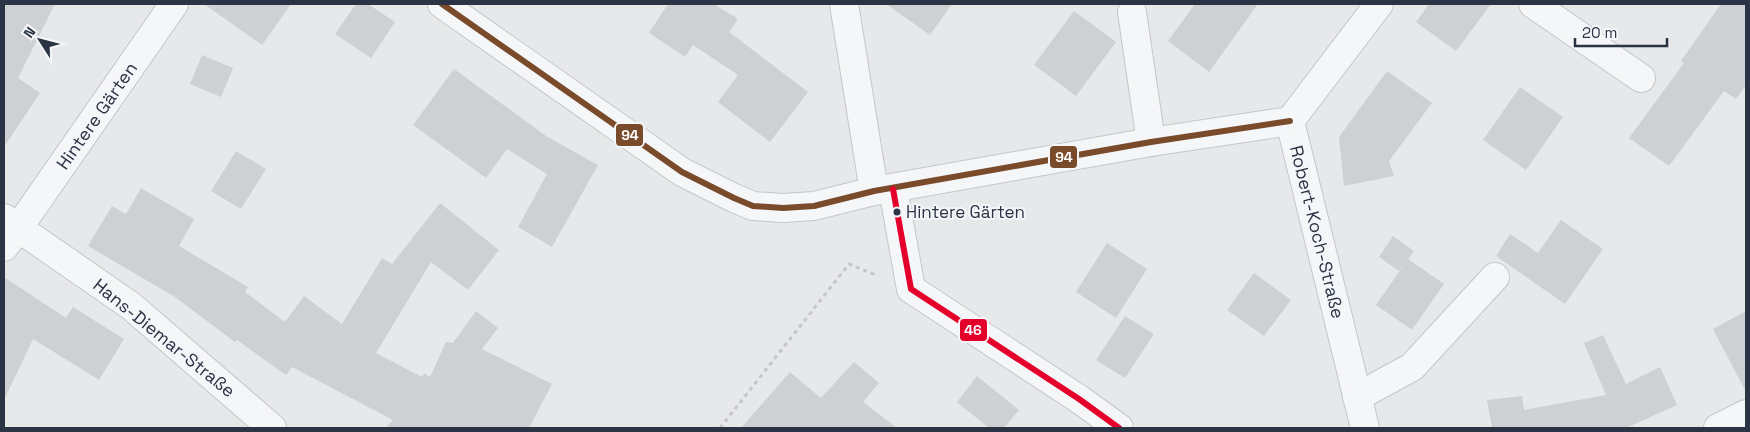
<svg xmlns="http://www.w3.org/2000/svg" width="1750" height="432" font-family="'Space Grotesk',sans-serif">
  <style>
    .building { fill: #ced0d3 }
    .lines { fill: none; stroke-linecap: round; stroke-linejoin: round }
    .minor-casing { stroke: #c4c6c8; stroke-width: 30 }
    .path { stroke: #c5c6ca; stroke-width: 3; stroke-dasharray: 4 4; stroke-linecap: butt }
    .minor { stroke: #f5f6f7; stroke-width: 28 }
    .bus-1-casing { stroke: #f4f6f9; stroke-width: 10 }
    .bus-2-casing { stroke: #f4f6f9; stroke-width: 10 }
    .bus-1 { stroke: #7a4b2a; stroke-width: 6 }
    .bus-2 { stroke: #e4002b; stroke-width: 6 }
    .bus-dot { fill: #2b3445; stroke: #f4f6f9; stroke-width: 2 }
    .labels { text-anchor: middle; stroke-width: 4; stroke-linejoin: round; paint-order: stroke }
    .bus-label { font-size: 17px; fill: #2b3445; stroke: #f4f6f9; text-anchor: start }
    .street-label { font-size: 18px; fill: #2b3445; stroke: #f4f6f9 }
    .line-badge { stroke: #f4f6f9; stroke-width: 2 }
    .badge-label { font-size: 14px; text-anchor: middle; font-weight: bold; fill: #fff }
  </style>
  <rect width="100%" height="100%" fill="#e6e8ea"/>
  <g class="building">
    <polygon points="4,4 55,4 18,78 40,93 4,147"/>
    <polygon points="204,4 291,4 262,45"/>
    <polygon points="356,4 368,4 395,22 371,58 335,34"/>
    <polygon points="668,4 714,4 738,19 729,32 808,92 770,142 718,102 738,75 693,45 685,57 649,33"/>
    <polygon points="886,4 952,4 930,35"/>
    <polygon points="1195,4 1258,4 1209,72 1168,41"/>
    <polygon points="1429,4 1491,4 1456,51 1416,22"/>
    <polygon points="1721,4 1746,4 1746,85 1736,99 1724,91 1669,166 1629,138 1684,63 1681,61"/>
    <polygon points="1074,11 1116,42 1076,96 1034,65"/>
    <polygon points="202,55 233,68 221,97 190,84"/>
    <polygon points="454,69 546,136 598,165 552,247 518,227 547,174 507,149 486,178 413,125"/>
    <polygon points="1387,71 1432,103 1389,161 1394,176 1344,186 1339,137"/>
    <polygon points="1520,87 1563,117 1526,170 1483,140"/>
    <polygon points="236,151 266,169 241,209 211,191"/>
    <polygon points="141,188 194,219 179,246 248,287 245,292 285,322 304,296 342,324 382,258 392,264 440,203 499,250 468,290 431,262 376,353 422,377 424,373 430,377 446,342 453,343 476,311 498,328 482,349 552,384 529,428 386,428 393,420 292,367 286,375 237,340 235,342 175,297 88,246 112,206 126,214"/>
    <polygon points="1561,220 1603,249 1565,304 1496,256 1510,234 1538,253"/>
    <polygon points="1393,236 1414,251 1399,271 1379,257"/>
    <polygon points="1107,243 1147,269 1116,318 1076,292"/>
    <polygon points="1408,259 1444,284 1412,330 1376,305"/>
    <polygon points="1254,273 1291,300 1264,336 1227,310"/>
    <polygon points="4,277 66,318 73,307 124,339 99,380 33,339 4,400"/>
    <polygon points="1746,311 1746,392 1713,329"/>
    <polygon points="1125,316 1154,334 1125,378 1096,360"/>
    <polygon points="1603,335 1626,384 1660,367 1677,405 1626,428 1492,428 1487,400 1522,396 1524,410 1606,395 1584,343"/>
    <polygon points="854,362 879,383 863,402 897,428 741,428 790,372 821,398"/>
    <polygon points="977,376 1019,410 1004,428 989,428 957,402"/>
  </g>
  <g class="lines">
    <g class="minor-casing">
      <g id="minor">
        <polyline points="442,4 682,172 734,198 753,206 783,208 814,206 874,191 1151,142 1290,121"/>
        <polyline points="844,4 874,191"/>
        <polyline points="1533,4 1641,78"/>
        <polyline points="1132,12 1151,142"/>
        <polyline points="1290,121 1365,428"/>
        <polyline points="1290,121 1379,4"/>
        <polyline points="893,189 911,289 1079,399 1119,428"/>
        <polyline points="4,218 131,306 272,428"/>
        <polyline points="4,247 19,227 174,4"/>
        <polyline points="1357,397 1412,367 1495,277"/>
        <polyline points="1718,428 1746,414"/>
      </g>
    </g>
    <polyline class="path" points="720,428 849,264 878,276"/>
    <use href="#minor" class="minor"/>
    <g class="bus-1-casing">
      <polyline id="bus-1" points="442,4 682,172 734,198 753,206 783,208 814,206 874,191 1151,142 1290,121"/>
    </g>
    <g class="bus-2-casing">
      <polyline id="bus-2" points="893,189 911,289 1079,399 1119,428"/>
    </g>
    <use href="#bus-1" class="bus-1"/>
    <use href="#bus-2" class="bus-2"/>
  </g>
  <circle class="bus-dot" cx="897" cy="212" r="4.5"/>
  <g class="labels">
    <g class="bus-label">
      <text x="906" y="218">Hintere Gärten</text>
    </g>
    <g class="street-label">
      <text transform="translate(97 116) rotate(-55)" y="6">Hintere Gärten</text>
      <text transform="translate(1317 232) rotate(76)" y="6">Robert-Koch-Straße</text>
      <text transform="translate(164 338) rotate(39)" y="6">Hans-Diemar-Straße</text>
    </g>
  </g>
  <g class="line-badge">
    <rect x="615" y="123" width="29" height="24" rx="5" fill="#7a4b2a"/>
    <rect x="1049" y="145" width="29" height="24" rx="5" fill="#7a4b2a"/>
    <rect x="959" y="318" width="29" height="24" rx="5" fill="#e4002b"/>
  </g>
  <g class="badge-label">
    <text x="630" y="140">94</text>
    <text x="1064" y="162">94</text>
    <text x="973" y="335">46</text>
  </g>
  <rect width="1750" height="432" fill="none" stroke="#2b3445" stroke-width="10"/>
  <g transform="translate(40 40) rotate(306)" stroke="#f4f6f9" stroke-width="4" paint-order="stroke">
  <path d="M0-4L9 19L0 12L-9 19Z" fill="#2b3445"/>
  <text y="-8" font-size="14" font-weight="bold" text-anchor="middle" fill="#2b3445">N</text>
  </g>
  <path d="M1575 38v8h92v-8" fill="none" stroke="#2b3445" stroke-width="2.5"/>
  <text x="1582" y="38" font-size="15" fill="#2b3445" stroke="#f4f6f9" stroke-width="4" paint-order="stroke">20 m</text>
</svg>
